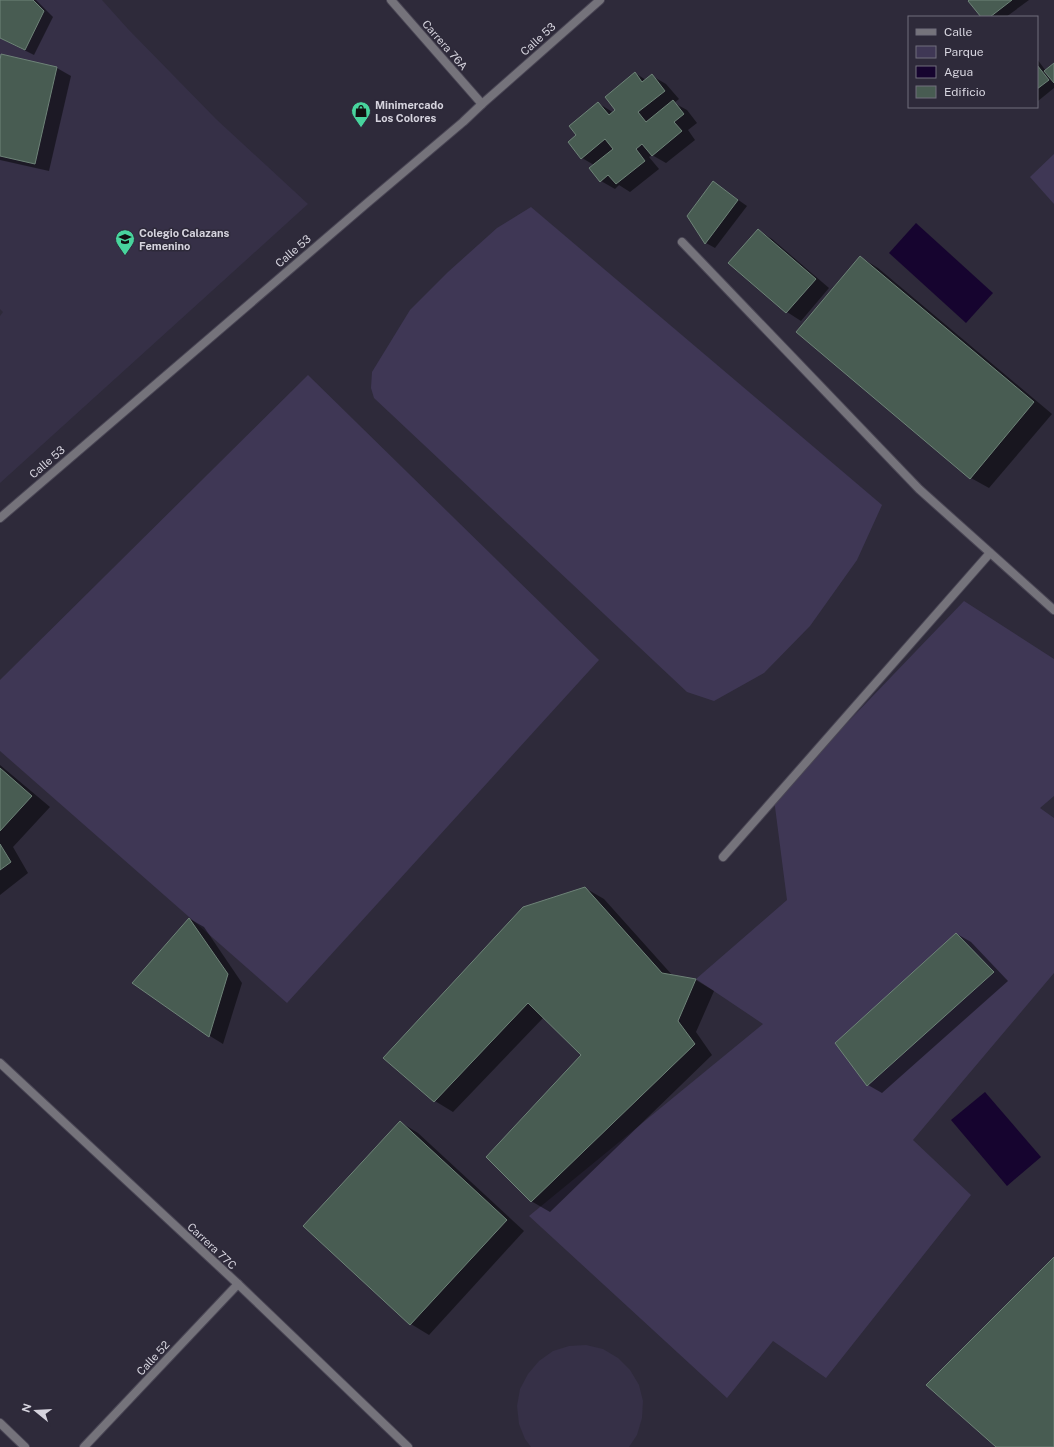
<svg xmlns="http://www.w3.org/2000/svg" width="1054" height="1447" font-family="'Public Sans',sans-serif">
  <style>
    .built { fill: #363047 }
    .green { fill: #3f3755 }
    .water { fill: #16042f }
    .shadow { fill: #0007 }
    .building { fill: #485c52; stroke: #6e8378 }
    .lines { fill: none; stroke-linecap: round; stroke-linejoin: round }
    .service-casing { stroke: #494554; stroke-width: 10 }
    .minor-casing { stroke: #494554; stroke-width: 10 }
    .tertiary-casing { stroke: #494554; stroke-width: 10 }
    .service { stroke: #75737b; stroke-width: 8 }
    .minor { stroke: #75737b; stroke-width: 8 }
    .tertiary { stroke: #75737b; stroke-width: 8 }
    .labels { text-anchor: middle; stroke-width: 3; stroke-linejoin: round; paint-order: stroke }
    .street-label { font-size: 11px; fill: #d6d4de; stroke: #2e2a3a }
    .poi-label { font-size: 11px; font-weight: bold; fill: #d6d4de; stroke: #2e2a3a; text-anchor: start }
  </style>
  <rect width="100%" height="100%" fill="#2e2a3a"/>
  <g class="built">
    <polygon points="0,0 102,0 128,29 216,119 308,204 0,483 0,316 3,312 0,309"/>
    <polygon points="586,1345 603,1349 618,1358 630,1370 639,1385 643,1401 642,1418 637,1435 629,1447 531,1447 525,1439 519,1424 517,1406 520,1389 528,1374 539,1361 553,1351 569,1346"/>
  </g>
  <g class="green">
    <polygon points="1054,154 1054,204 1030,177"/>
    <polygon points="531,207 882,505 857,560 810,626 764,673 714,701 687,692 374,398 371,388 372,372 410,310 448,272 497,228"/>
    <polygon points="308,375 599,660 287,1003 0,751 0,680"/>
    <polygon points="964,601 1054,659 1054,796 1040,808 1054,818 1054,973 913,1140 971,1195 826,1378 773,1341 727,1398 529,1216 763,1024 696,979 787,900 774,799"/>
  </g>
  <g class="water">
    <polygon points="916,223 993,293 966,323 889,253"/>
    <polygon points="985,1092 1041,1157 1007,1186 951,1120"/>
  </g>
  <g class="shadow">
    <polygon points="0,0 36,0 53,17 34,55 0,38"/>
    <polygon points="971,0 1029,0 1006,17 982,17"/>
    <polygon points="2,55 57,68 71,76 49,171 0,160 0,65"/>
    <polygon points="1037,59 1046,71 1054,65 1054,88 1038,101 1037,100"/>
    <polygon points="635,73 646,80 652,76 666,84 679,99 674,103 687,110 697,123 688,130 695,140 666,163 652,155 649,157 659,169 630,192 619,185 615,189 601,181 594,165 582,158 578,135 598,103 614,113"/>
    <polygon points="714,183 747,206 715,248 706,243 688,216"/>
    <polygon points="758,230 772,239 829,288 801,321 787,312 730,263"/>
    <polygon points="860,257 878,268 1052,414 989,488 971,478"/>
    <polygon points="0,765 50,807 13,847 28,873 0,895"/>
    <polygon points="585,888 604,899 673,976 696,980 714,991 696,1032 712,1055 550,1212 531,1201 583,1055 544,1017 453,1112 435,1101"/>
    <polygon points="190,919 204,927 242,983 223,1044 210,1036 133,983"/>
    <polygon points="957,934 971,942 1008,981 882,1093 868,1085"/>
    <polygon points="400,1122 418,1133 524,1231 429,1335 411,1324 305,1226"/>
  </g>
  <g class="building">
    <polygon points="0,0 33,0 44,11 25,50 0,38"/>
    <polygon points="969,0 1012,0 990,17 981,17 968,1"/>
    <polygon points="1,54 57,67 35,164 0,156 0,60"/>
    <polygon points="1054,63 1054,83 1044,71"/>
    <polygon points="1037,65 1049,80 1037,89"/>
    <polygon points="635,72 642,82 652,74 665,91 638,112 646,122 673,100 684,114 674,122 682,131 652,156 642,144 636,149 645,161 616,184 608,175 600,182 589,168 613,149 605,139 581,159 568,142 576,135 569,126 598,102 609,115 615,110 605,97"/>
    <polygon points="713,181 738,200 705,244 687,216"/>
    <polygon points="758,229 816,279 786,313 728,263"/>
    <polygon points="860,256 1034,402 970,479 796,332"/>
    <polygon points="0,768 32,796 0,831"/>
    <polygon points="0,844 11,862 0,870"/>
    <polygon points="585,887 662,973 696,979 678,1021 695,1044 531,1202 486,1157 581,1055 528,1003 434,1102 383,1058 523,907"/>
    <polygon points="189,918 228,974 209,1037 132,983"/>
    <polygon points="956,933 994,972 867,1086 835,1043"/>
    <polygon points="400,1121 507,1220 410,1325 303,1226"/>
    <polygon points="1054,1257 1054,1447 996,1447 926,1385"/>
  </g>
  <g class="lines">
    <g class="service-casing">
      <g id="service">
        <polyline points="682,242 919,489 1054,610"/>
        <polyline points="723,857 990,553"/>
      </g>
    </g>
    <g class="minor-casing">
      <g id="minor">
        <polyline points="391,0 482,104"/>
        <polyline points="0,1063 238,1284 408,1447"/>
        <polyline points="0,1423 25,1447"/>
        <polyline points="84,1447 238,1284"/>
      </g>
    </g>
    <g class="tertiary-casing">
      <polyline id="tertiary" points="0,518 366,204 463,122 482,104 600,0"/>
    </g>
    <use href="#service" class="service"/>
    <use href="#minor" class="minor"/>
    <use href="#tertiary" class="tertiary"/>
  </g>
  <defs>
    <g id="shop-pin" transform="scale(1)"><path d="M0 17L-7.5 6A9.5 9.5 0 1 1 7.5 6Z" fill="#48d49d" stroke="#2e2a3a"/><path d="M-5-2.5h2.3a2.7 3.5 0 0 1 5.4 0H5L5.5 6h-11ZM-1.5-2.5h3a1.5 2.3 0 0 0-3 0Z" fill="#111"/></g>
    <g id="school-pin" transform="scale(1)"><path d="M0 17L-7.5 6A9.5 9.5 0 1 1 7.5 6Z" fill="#48d49d" stroke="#2e2a3a"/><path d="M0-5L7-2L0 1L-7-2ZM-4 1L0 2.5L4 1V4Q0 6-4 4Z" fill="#111"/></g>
  </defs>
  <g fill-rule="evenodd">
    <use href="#shop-pin" x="361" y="111"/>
    <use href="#school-pin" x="125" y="239"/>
  </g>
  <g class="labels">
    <g class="street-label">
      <text transform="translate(538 39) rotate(-42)" y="4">Calle 53</text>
      <text transform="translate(445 45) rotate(49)" y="4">Carrera 76A</text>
      <text transform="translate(293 251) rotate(-41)" y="4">Calle 53</text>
      <text transform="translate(47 462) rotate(-41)" y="4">Calle 53</text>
      <text transform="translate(212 1246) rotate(43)" y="4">Carrera 77C</text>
      <text transform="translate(153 1358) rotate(-47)" y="4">Calle 52</text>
    </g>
    <g class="poi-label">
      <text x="375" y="109">Minimercado<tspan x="375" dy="13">Los Colores</tspan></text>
      <text x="139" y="237">Colegio Calazans<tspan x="139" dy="13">Femenino</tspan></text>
    </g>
  </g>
  <rect x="908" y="16" width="130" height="92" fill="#2e2a3a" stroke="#716e7c"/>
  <rect x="916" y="29" width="20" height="6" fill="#75737b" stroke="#716e7c"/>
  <text x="944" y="36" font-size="12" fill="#d6d4de">Calle</text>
  <rect x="916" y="46" width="20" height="12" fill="#3f3755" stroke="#716e7c"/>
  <text x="944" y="56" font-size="12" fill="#d6d4de">Parque</text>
  <rect x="916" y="66" width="20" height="12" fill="#16042f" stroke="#716e7c"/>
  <text x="944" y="76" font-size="12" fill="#d6d4de">Agua</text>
  <rect x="916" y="86" width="20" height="12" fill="#485c52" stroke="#716e7c"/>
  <text x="944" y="96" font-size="12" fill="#d6d4de">Edificio</text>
  <g transform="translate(36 1411) rotate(288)" stroke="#2e2a3a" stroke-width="3" paint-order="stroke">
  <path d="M0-3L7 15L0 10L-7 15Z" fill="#d6d4de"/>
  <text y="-6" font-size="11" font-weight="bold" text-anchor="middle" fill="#d6d4de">N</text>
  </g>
</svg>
